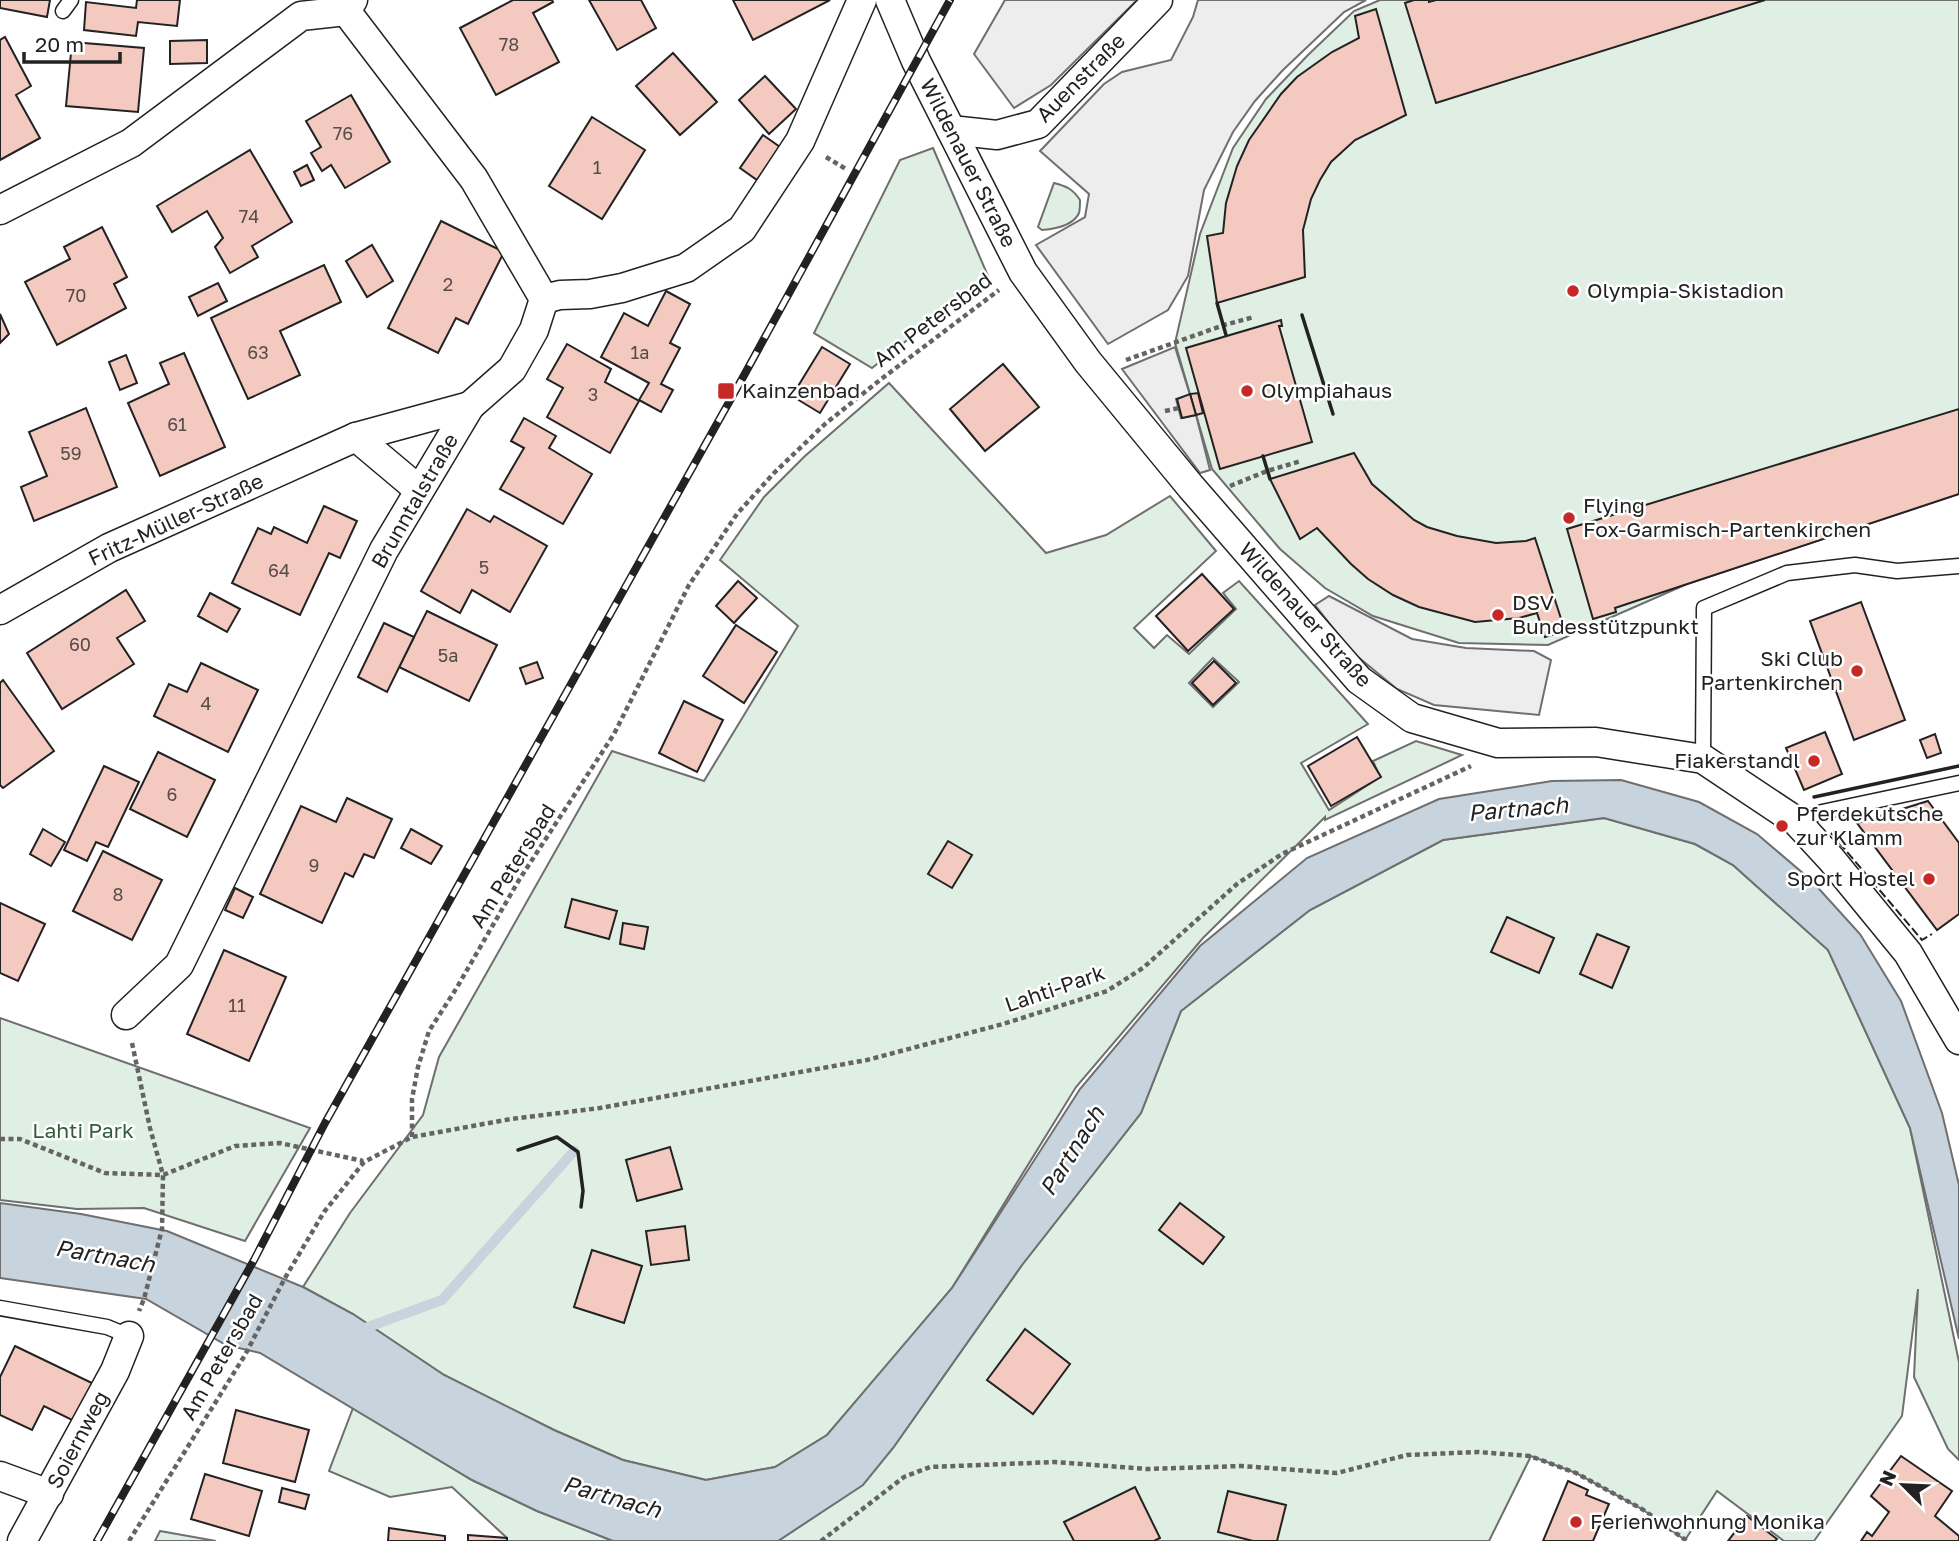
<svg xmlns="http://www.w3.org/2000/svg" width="1959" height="1541" font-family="'Golos Text',sans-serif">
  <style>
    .green { fill: #e0efe3; stroke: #6f6f6f; stroke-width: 2; fill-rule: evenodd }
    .parking { fill: #ededed; stroke: #6f6f6f; stroke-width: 2 }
    .water { fill: #c7d3dd; stroke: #6f6f6f; stroke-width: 2 }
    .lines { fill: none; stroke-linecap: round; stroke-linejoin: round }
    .stream { stroke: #c7d3dd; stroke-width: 10 }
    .building { fill: #f3c9c0; stroke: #222; stroke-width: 2 }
    .lane-casing { stroke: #222; stroke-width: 17 }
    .street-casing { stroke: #222; stroke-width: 31 }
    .path { stroke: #646464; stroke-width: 4.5; stroke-dasharray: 5 3.5; stroke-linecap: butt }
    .lane { stroke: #fff; stroke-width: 14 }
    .street { stroke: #fff; stroke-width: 28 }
    .rail-casing { stroke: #222; stroke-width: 8 }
    .rail { stroke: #fff; stroke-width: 5; stroke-dasharray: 16; stroke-linecap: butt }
    .fence { stroke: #222; stroke-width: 2; stroke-dasharray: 9 3.5; stroke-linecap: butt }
    .wall { stroke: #222; stroke-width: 3.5 }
    .poi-dot { fill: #c62828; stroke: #fff; stroke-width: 2.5 }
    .labels { text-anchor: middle; stroke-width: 5; stroke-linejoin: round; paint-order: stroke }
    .number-label { font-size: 18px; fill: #564c4a }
    .street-label { font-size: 21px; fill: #222; stroke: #fff }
    .poi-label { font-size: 21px; fill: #222; stroke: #fff; text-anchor: start }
    .park-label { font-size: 21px; fill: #2f5e38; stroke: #fff }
    .water-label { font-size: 23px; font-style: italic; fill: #222; stroke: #fff }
  </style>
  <rect width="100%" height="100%" fill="#fff"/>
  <g class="green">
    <polygon points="1380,0 1959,0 1959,494 1687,584 1548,645 1459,643 1373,616 1325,588 1280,549 1212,469 1175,343 1200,234 1233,148 1266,99 1308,55 1354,11"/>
    <polygon points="933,148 988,276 872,368 814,333 900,160"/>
    <path d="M1054,183C1066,186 1073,189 1080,200C1080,204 1080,209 1079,213C1073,226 1055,229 1042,230L1038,227Z"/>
    <path d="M889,383L1046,553L1106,535L1170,496L1216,551L1134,628L1154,648L1167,635L1189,654L1236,609L1223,593L1239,581L1368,724L1301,763L1329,810L1380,777L1373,761L1416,741L1462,755L1325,820V817L1203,938L1076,1087L952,1288L897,1354L827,1435L775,1467L706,1480L623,1460L554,1430L444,1375L353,1314L303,1287L350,1213L423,1115L439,1057L612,751L704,781L798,626L720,560L764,497L805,456ZM1213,658L1239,682L1213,707L1189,683Z"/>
    <polygon points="1604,818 1695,844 1733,865 1828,950 1910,1128 1959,1362 1959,1460 1948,1449 1914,1377 1918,1289 1902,1416 1814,1541 1784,1541 1717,1491 1685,1540 1642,1509 1576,1473 1531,1456 1489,1541 778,1541 862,1485 893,1448 1022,1265 1141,1113 1181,1011 1310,910 1443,840"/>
    <polygon points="0,1018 310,1128 245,1241 144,1208 77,1209 0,1200"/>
    <polygon points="353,1408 472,1480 537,1511 613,1541 507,1541 507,1538 452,1487 390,1497 329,1471"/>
    <polygon points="160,1531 216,1541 155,1541"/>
  </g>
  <g class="parking">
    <polygon points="1005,0 1137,0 1051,85 1014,108 974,54"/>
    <polygon points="1198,0 1366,0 1344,12 1282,71 1255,101 1233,132 1204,190 1188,276 1168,310 1108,344 1036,245 1085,217 1089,194 1040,151 1104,84 1122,72 1171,60 1193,17"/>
    <polygon points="1175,347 1190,395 1176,399 1181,418 1196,415 1210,470 1200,473 1122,369"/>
    <polygon points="1329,596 1412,639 1466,648 1534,651 1551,660 1539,715 1434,705 1397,689 1352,652 1315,605"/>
  </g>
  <polygon class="water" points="1621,780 1699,802 1757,834 1811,880 1860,934 1901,1001 1942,1113 1959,1185 1959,1339 1910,1128 1828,950 1733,865 1695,844 1604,818 1443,840 1310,910 1181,1011 1141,1113 1022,1265 893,1448 863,1485 778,1541 613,1541 537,1511 472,1480 260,1353 226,1345 146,1299 0,1278 0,1203 81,1214 167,1231 303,1287 353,1314 444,1375 554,1430 623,1460 706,1480 775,1467 827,1435 952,1288 1080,1089 1200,946 1307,858 1439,799 1552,781"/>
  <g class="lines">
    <polyline class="stream" points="360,1330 442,1300 574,1151"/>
  </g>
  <g class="building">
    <polygon points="0,0 50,0 47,17 0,8"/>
    <polygon points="137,0 180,0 177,26 138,22 136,36 84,30 86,2 136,8"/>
    <polygon points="513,0 552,0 553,2 533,13 559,62 496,95 460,28"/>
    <polygon points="589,0 641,0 656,28 617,50"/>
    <polygon points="733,0 830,0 753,40"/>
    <polygon points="1414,0 1429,0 1429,2 1436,0 1765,0 1436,103 1405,3"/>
    <polygon points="1376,9 1406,115 1355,140 1331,162 1320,180 1311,199 1303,230 1305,277 1217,303 1207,236 1223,233 1226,203 1237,166 1249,140 1281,94 1297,77 1332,52 1359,38 1355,16"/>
    <polygon points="5,37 31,86 16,95 40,138 0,160 0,40"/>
    <polygon points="207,40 207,63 170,64 170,41"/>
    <polygon points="72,42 144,48 138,112 66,106"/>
    <polygon points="673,53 717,102 680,135 636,86"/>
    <polygon points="765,76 796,109 769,134 739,100"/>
    <polygon points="351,95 390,162 345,188 331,165 322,171 311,153 321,147 306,121"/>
    <polygon points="592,117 645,150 602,219 549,186"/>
    <polygon points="763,135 780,147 757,180 740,168"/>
    <polygon points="250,150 292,222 252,246 258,257 230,273 215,247 223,238 207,211 172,232 157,206"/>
    <polygon points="307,165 314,180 301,186 294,172"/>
    <polygon points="441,221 504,252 468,324 456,318 438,353 388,328"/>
    <polygon points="102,227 127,277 114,284 126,308 57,345 25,282 70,259 64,247"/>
    <polygon points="372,245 393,281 367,297 346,261"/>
    <polygon points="324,265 341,302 280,331 300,375 248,399 211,318"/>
    <polygon points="218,283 227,301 198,316 189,297"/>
    <polygon points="666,291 690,304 670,343 680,348 661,384 673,390 661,412 639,400 649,383 601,357 624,313 648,326"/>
    <polygon points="0,314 9,334 0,343"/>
    <polygon points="1281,320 1282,326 1279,326 1312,442 1220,469 1186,348"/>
    <polygon points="567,344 611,369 605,382 639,401 610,453 547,417 563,388 547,379"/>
    <polygon points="822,347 850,364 820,413 792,396"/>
    <polygon points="184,353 225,447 160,476 128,403 169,384 160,363"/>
    <polygon points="126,355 137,383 120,390 109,362"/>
    <polygon points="1003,364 1039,407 985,451 950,409"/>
    <polygon points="1198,393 1203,413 1196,415 1190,394"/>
    <polygon points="1190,394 1196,415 1182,418 1177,399"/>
    <polygon points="86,408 117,487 34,521 21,487 47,476 29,432"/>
    <polygon points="1959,409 1959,494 1615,608 1616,612 1593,619 1567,529"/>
    <polygon points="524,418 556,436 549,448 592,474 563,524 500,489 524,448 511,441"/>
    <polygon points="1354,453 1372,484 1414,520 1427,527 1457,536 1496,543 1526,541 1535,538 1565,631 1545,637 1537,613 1519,618 1475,622 1419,607 1393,595 1368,579 1351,564 1317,528 1300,539 1270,479"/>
    <polygon points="324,506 357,521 340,558 329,553 300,615 232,583 258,528 271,534 274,527 307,543"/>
    <polygon points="467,509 490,522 494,516 547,546 510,612 472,590 460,613 421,591"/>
    <polygon points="1202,574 1234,609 1188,651 1156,616"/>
    <polygon points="738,581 757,598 734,623 716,606"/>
    <polygon points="126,590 145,621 117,638 134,664 62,709 27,653"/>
    <polygon points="210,593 240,609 227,632 198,616"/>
    <polygon points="1861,602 1905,720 1854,740 1810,621"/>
    <polygon points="427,611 497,645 469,701 399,667"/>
    <polygon points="384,623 414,637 387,692 358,677"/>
    <polygon points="736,625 777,652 744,703 703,676"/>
    <polygon points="1214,661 1236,683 1213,705 1192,683"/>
    <polygon points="537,662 543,678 526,684 520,668"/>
    <polygon points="201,663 258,690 228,752 154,716 169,684 187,692"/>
    <polygon points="3,680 54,751 3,788 0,785 0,683"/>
    <polygon points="684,701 723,720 697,772 659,753"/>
    <polygon points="1825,732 1842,774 1804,790 1786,748"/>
    <polygon points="1935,734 1941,753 1927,758 1920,740"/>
    <polygon points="1357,737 1381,777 1331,806 1308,766"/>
    <polygon points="158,752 215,780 187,837 130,809"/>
    <polygon points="104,766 139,782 108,847 96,842 87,861 64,850"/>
    <polygon points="347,798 392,819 374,858 364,854 353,877 345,873 322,923 260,894 301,806 336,822"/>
    <polygon points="1928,801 1959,843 1959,914 1937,930 1857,823"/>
    <polygon points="43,829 65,842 51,866 30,854"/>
    <polygon points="411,829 442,846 431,864 401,848"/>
    <polygon points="948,841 972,855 952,888 928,874"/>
    <polygon points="103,851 162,880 132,940 73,911"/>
    <polygon points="235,888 253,897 243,918 225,910"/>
    <polygon points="572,899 617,911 609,939 565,927"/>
    <polygon points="0,903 45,924 18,981 0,973"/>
    <polygon points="1507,917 1554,938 1539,973 1491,952"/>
    <polygon points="623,923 648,927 644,949 620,944"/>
    <polygon points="1597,934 1629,947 1612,988 1580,974"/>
    <polygon points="224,950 286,977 249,1061 187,1034"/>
    <polygon points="670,1147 682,1189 637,1201 626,1160"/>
    <polygon points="1180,1203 1224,1237 1203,1264 1159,1230"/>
    <polygon points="685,1226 689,1260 651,1265 646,1231"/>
    <polygon points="592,1250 642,1266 624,1323 574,1307"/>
    <polygon points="1025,1329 1070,1364 1033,1414 987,1380"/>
    <polygon points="15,1346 94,1384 76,1422 44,1406 32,1430 0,1415 0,1377"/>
    <polygon points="236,1410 309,1430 295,1482 223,1463"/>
    <polygon points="1901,1456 1952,1491 1935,1516 1959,1536 1959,1541 1861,1541 1867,1532 1872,1536 1889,1512 1871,1496"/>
    <polygon points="205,1474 262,1491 249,1536 191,1519"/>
    <polygon points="1568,1481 1588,1490 1586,1495 1609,1504 1593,1541 1543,1541"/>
    <polygon points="1135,1487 1160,1538 1154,1541 1074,1541 1064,1522"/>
    <polygon points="282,1488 309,1495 305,1509 279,1502"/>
    <polygon points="1228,1491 1286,1505 1277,1541 1253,1541 1218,1532"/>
    <polygon points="1747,1516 1777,1539 1775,1541 1728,1541"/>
    <polygon points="389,1528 445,1536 445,1541 388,1541"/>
    <polygon points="468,1535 507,1538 507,1541 468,1541"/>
  </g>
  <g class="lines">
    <g class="lane-casing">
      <g id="lane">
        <polyline points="63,11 71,0"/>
        <polyline points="1703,759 1704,608 1787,573 1855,565 1897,571 1959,566"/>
        <polyline points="1796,821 1822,812 1959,783"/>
        <polyline points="0,1308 107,1327 129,1336"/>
      </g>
    </g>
    <g class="street-casing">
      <g id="street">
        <polyline points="890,0 916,61 1023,272 1088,362 1191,487 1359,680 1412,718 1498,743 1596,742 1703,759 1796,821 1831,859 1908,953 1959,1040"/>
        <polyline points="951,130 997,135 1038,124 1158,0"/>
        <polyline points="0,210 131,143 301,16 346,11 353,0"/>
        <polyline points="544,299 560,295 590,294 622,288 686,268 742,229 800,141 862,0"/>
        <polyline points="356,437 419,490"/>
        <polyline points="0,610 109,548 356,437 470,406"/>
        <polyline points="126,1015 179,965 384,550 470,406 512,369 534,330 544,299 474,179 346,11"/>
        <polyline points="0,1476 49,1494"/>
        <polyline points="22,1541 115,1371 129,1336"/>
      </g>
    </g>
    <g class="path">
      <polyline points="826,157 846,169"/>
      <polyline points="1126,360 1224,325 1254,317"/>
      <polyline points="1165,411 1179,408"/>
      <polyline points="1230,486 1267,471 1301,461"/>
      <polyline points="132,1043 150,1128 163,1175 162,1229 144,1299 139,1311"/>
      <polyline points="412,1137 412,1099 418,1067 429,1031 456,989 519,880 614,734 689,585 737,514 774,473 825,424 880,380 999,290"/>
      <polyline points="0,1139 20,1139 105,1173 163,1175 235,1146 280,1143 363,1161"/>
      <polyline points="129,1541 245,1355 285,1278 324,1212 364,1162 412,1137 511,1119 600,1108 867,1060 1003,1024 1107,991 1143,968 1237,884 1282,854 1471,766"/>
      <polyline points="821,1541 904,1477 930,1467 1055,1462 1147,1469 1242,1466 1337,1473 1407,1455 1478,1452 1530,1456 1576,1473 1642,1509 1687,1541"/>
    </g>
    <use href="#lane" class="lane"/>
    <use href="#street" class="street"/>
    <g class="rail-casing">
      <polyline id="rail" points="97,1541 254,1260 325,1123 742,379 950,0"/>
    </g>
    <use href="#rail" class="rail"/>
    <polyline class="fence" points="1831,833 1922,940 1932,934"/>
    <g class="wall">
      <polyline points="1217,303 1226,335"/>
      <polyline points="1302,315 1333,414"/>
      <polyline points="1263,456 1270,479"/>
      <polyline points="1814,797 1959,766"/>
      <polyline points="518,1150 557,1137 578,1152 583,1191 581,1207"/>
    </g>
  </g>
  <g class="poi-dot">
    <circle cx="1573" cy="291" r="7"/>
    <rect x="717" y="382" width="18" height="18" rx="3.5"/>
    <circle cx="1247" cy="391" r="7"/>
    <circle cx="1569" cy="518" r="7"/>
    <circle cx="1498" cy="615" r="7"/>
    <circle cx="1857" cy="671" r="7"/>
    <circle cx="1814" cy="761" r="7"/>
    <circle cx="1782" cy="826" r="7"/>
    <circle cx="1929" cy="879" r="7"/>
    <circle cx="1576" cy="1522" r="7"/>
  </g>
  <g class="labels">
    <g class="number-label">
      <text x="509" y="51">78</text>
      <text x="343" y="140">76</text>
      <text x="597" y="174">1</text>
      <text x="249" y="223">74</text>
      <text x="448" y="291">2</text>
      <text x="76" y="302">70</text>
      <text x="258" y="359">63</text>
      <text x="640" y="359">1a</text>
      <text x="593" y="401">3</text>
      <text x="177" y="431">61</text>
      <text x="71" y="460">59</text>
      <text x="484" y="574">5</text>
      <text x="279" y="577">64</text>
      <text x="80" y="651">60</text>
      <text x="448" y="662">5a</text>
      <text x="206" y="710">4</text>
      <text x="172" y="801">6</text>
      <text x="314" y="872">9</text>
      <text x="118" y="901">8</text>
      <text x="237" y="1012">11</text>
    </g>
    <g class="street-label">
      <text transform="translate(1081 78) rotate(-45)" y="7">Auenstraße</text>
      <text transform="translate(968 163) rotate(63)" y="7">Wildenauer Straße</text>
      <text transform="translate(933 320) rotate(-37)" y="7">Am Petersbad</text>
      <text transform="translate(415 501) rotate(-60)" y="7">Brunntalstraße</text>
      <text transform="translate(176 520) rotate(-25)" y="7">Fritz-Müller-Straße</text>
      <text transform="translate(1305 615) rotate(48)" y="7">Wildenauer Straße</text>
      <text transform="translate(513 866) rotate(-58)" y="7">Am Petersbad</text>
      <text transform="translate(1055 989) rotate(-19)" y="7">Lahti-Park</text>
      <text transform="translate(222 1357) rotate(-60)" y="7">Am Petersbad</text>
      <text transform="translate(78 1440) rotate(-62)" y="7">Soiernweg</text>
    </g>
    <g class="poi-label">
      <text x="1587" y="298">Olympia-Skistadion</text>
      <text x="742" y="398">Kainzenbad</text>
      <text x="1261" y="398">Olympiahaus</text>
      <text x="1583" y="513">Flying<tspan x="1583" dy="24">Fox-Garmisch-Partenkirchen</tspan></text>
      <text x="1512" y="610">DSV<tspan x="1512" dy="24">Bundesstützpunkt</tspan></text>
      <text x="1843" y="666" text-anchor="end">Ski Club<tspan x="1843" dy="24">Partenkirchen</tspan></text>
      <text x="1800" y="768" text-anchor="end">Fiakerstandl</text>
      <text x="1796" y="821">Pferdekutsche<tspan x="1796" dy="24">zur Klamm</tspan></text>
      <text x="1915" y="886" text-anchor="end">Sport Hostel</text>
      <text x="1590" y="1529">Ferienwohnung Monika</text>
    </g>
    <g class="park-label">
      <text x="83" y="1138">Lahti Park</text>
    </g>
    <g class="water-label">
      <text transform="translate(1518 809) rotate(-5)" y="8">Partnach</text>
      <text transform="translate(1072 1151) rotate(-58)" y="8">Partnach</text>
      <text transform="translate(105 1256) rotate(10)" y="8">Partnach</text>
      <text transform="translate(612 1497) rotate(16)" y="8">Partnach</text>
    </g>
  </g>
  <g transform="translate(1903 1485) rotate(294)" stroke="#ffffff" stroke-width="5" paint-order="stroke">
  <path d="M0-5L12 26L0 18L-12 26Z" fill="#222222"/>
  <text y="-10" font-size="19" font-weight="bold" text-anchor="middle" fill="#222222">N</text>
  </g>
  <path d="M24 52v10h96v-10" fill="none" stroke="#222222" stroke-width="3.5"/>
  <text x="35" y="52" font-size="21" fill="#222222" stroke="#ffffff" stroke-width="5" paint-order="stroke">20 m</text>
</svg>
